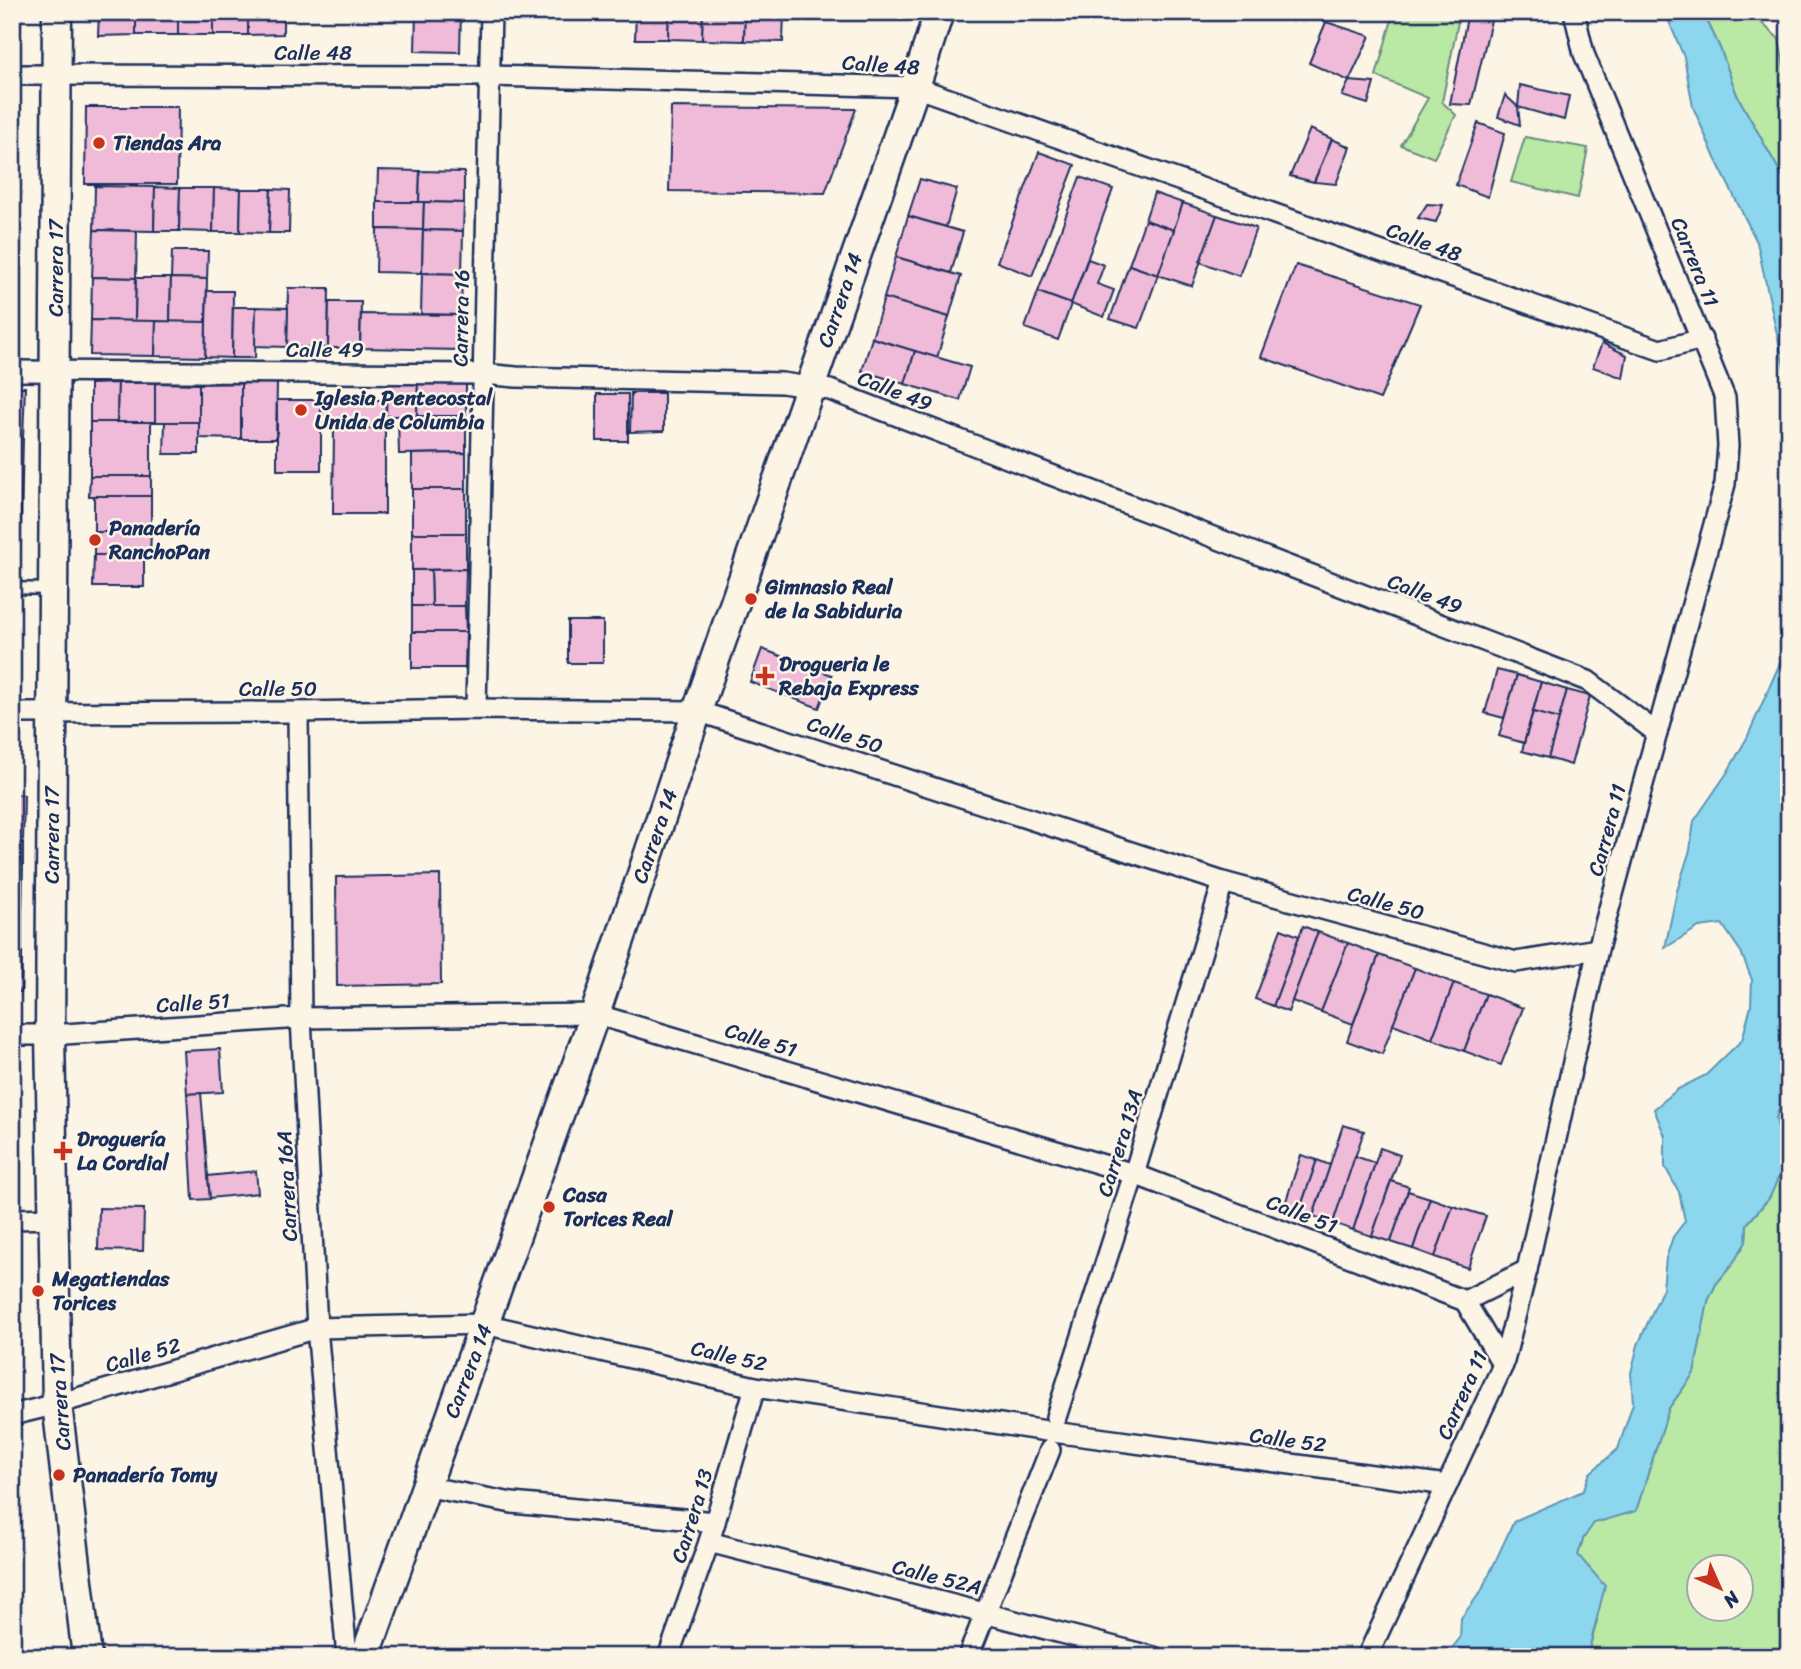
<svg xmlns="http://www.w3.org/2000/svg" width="1801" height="1669" font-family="Sriracha,sans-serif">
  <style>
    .green { fill: #bae8a5; stroke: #6a8c82; stroke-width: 2; fill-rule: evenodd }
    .water { fill: #8dd7ee; stroke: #5f94b4; stroke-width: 2 }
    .building { fill: #f0bbd8; stroke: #1b2f5e; stroke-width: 2 }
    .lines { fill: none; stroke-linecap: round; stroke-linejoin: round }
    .lane-casing { stroke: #1b2f5e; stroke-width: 15 }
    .street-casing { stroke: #1b2f5e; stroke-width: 24 }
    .secondary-casing { stroke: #1b2f5e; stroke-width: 33 }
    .lane { stroke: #fcf5e5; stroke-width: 10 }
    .street { stroke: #fcf5e5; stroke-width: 19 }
    .secondary { stroke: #fcf5e5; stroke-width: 28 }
    .poi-dot { fill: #c8321e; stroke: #fcf5e5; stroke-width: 2.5 }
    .labels { text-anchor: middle; stroke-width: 5; stroke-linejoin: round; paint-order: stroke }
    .street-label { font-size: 21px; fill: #1b2f5e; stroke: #fcf5e5 }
    .poi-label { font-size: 21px; font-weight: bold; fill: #1b2f5e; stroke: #fcf5e5; text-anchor: start }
  </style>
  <rect width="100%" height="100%" fill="#fcf5e5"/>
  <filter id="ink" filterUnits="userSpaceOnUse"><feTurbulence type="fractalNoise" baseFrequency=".0143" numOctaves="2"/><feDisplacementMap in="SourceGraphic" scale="14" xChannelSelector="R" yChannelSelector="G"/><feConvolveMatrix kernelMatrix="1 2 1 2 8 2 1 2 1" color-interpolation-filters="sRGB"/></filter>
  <g filter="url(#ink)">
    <g class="green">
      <polygon points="1394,12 1460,12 1442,102 1456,115 1434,158 1401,145 1428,98 1376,76"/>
      <polygon points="1703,12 1750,12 1779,39 1789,93 1789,188 1737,95 1720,48"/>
      <polygon points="1525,137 1588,148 1578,198 1511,182"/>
      <path d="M1789,1080V1657H1587L1597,1621L1584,1564L1578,1555L1583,1539L1593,1523L1636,1511L1669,1408L1694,1373L1708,1301L1716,1284L1731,1266L1746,1242L1747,1224L1770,1197L1784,1150L1776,1118ZM1700,1568H1742V1610H1700Z"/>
    </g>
    <g class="water">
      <polygon points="1665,12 1703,12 1720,48 1737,95 1789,188 1789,390 1757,242 1715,158 1693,107 1684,57"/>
      <polygon points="1789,607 1789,1080 1776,1118 1784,1150 1779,1176 1770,1197 1747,1224 1746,1242 1731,1266 1716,1284 1708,1301 1694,1373 1669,1408 1636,1511 1594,1523 1583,1539 1578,1555 1605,1586 1587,1657 1445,1657 1460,1638 1461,1618 1482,1590 1514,1521 1583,1491 1590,1473 1618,1449 1633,1403 1631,1373 1638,1345 1663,1288 1666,1258 1673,1237 1685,1221 1679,1192 1665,1167 1665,1136 1654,1109 1678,1089 1706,1075 1742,1040 1751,1006 1752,980 1741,952 1722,924 1699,927 1665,948 1677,891 1690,850 1694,821 1727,773 1747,738 1784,654"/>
    </g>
    <g class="building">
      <polygon points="12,12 21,12 20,42 12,42"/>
      <polygon points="99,12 136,12 136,35 98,36"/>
      <rect x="136" y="12" width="42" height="23"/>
      <rect x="178" y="12" width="35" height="23"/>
      <rect x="213" y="12" width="35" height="23"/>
      <polygon points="248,12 283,12 283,34 248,35"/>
      <polygon points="416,12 461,12 460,52 415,51"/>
      <polygon points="636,12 669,12 668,39 635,39"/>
      <polygon points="669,12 703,12 702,40 668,39"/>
      <polygon points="703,12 745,12 744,41 702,40"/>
      <polygon points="745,12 784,12 783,42 744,41"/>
      <polygon points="1468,12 1493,12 1471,105 1450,104"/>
      <polygon points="1326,22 1370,36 1349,81 1309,63"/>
      <polygon points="1349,81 1374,83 1368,104 1342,96"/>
      <polygon points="1520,85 1569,96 1564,120 1518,107"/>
      <polygon points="1505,95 1518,107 1520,125 1498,117"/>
      <polygon points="86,107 178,107 177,184 85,184"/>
      <polygon points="671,107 856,109 825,193 669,191"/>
      <polygon points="1478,123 1505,133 1488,197 1456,185"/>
      <polygon points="1310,129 1332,139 1314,182 1290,176"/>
      <polygon points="1332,139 1350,147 1336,184 1314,182"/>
      <polygon points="12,148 18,149 17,182 12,181"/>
      <polygon points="1039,152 1075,165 1032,276 997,262"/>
      <polygon points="378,170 420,171 419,202 377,202"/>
      <polygon points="420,171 464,172 464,203 419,202"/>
      <polygon points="1080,177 1113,189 1071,304 1038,292"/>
      <polygon points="920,179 957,189 946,227 908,216"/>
      <polygon points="12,181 17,182 14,225 12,225"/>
      <polygon points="95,186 155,187 154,231 94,230"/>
      <polygon points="155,187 180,188 179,231 154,231"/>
      <polygon points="180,188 214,188 213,232 179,231"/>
      <polygon points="214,188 241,189 240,232 213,232"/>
      <polygon points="241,189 271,189 269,233 240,232"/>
      <polygon points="271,189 290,190 289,233 269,233"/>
      <polygon points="1154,193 1183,203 1174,230 1145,220"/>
      <polygon points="377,202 424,202 423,230 377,229"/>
      <polygon points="424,202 464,203 463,231 423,230"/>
      <polygon points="1183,203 1217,215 1192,286 1158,275"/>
      <polygon points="1427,204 1443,205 1436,222 1418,218"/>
      <polygon points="1217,215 1256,228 1239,276 1200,262"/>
      <polygon points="908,216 963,232 951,273 896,257"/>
      <polygon points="1145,220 1174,230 1158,275 1129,265"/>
      <polygon points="377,229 423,230 422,273 376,272"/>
      <polygon points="94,230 137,231 136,278 92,277"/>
      <polygon points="423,230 463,231 462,274 422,273"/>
      <polygon points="172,251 208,251 207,279 171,278"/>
      <polygon points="896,257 961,276 949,317 884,298"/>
      <polygon points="1088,259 1104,265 1097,284 1114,290 1104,317 1071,304"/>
      <polygon points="1129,265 1158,275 1139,328 1110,319"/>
      <polygon points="1296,265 1420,304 1380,399 1261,357"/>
      <polygon points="422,273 462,274 461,315 421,314"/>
      <polygon points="92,277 136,278 135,321 91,320"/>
      <polygon points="136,278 171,278 170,322 135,321"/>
      <polygon points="171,278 207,279 206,322 170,322"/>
      <polygon points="288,288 329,288 328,348 287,347"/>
      <polygon points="207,291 233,291 232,358 205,357"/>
      <polygon points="1038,292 1071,304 1058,340 1025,328"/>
      <polygon points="884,298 949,317 937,358 872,338"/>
      <polygon points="329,302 361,302 360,348 328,348"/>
      <polygon points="233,307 256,307 255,358 232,358"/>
      <polygon points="256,307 288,308 287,347 255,346"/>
      <polygon points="361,314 461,315 460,350 360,348"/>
      <polygon points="91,320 156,321 155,356 90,355"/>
      <polygon points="156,321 206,322 205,357 155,356"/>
      <polygon points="872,338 915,351 905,384 862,371"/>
      <polygon points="1602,343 1627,355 1623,378 1593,367"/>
      <polygon points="915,351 970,367 960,400 905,384"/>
      <polygon points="387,379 418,379 417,416 386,416"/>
      <polygon points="418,379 466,379 466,416 417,416"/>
      <polygon points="118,383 117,422 90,422 90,384"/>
      <polygon points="118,383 155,383 155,422 117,422"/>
      <polygon points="155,383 199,384 199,422 155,422"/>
      <polygon points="241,383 241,439 199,438 199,384"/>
      <polygon points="241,383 277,383 276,439 241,439"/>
      <polygon points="12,387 25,387 23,438 12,438"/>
      <polygon points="631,393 664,393 664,431 630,432"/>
      <rect x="597" y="394" width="31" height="47"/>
      <rect x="277" y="400" width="44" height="70"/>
      <polygon points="321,400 386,400 385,429 321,429"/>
      <polygon points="398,416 466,416 466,453 399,454"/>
      <rect x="90" y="422" width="61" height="54"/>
      <polygon points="165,422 199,422 199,454 164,454"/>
      <polygon points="334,429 385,429 385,514 333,514"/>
      <polygon points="12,438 23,438 21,515 12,515"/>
      <polygon points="466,453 466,489 412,489 412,454"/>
      <polygon points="90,476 151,476 151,496 89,496"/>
      <rect x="412" y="489" width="54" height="44"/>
      <rect x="94" y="496" width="57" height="36"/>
      <polygon points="12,515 21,515 20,552 12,552"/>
      <polygon points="94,532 151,532 150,555 94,555"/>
      <polygon points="412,533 466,533 466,569 412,570"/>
      <polygon points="94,555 144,555 144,587 93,587"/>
      <polygon points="466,569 465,606 432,606 431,570"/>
      <polygon points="412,570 431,570 432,606 412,606"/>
      <polygon points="412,606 465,606 466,632 412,632"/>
      <rect x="568" y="621" width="35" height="42"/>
      <polygon points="412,632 466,632 465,668 412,668"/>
      <polygon points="762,649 832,675 819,708 750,682"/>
      <polygon points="1497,670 1517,675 1504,718 1485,713"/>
      <polygon points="1517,675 1541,682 1524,743 1499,736"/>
      <polygon points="1541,682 1567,690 1559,719 1533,712"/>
      <polygon points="1567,690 1590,696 1571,765 1548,758"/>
      <polygon points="1533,712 1559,719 1548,758 1522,751"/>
      <polygon points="12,794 24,795 23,843 12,843"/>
      <rect x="12" y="843" width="11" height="22"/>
      <polygon points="12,865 23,865 22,915 12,915"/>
      <polygon points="440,875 441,984 337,986 336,877"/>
      <rect x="12" y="915" width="10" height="38"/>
      <polygon points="1303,926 1318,932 1288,1012 1273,1006"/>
      <polygon points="1281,929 1299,936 1273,1006 1255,999"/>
      <polygon points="1318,932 1348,943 1321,1012 1292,1001"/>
      <polygon points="1348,943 1379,955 1353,1024 1321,1012"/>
      <polygon points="12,953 22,953 21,992 12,992"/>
      <polygon points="1379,955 1415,968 1382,1054 1347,1041"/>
      <polygon points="1415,968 1454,983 1432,1039 1393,1024"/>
      <polygon points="1454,983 1486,994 1464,1051 1432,1039"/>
      <polygon points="1486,994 1523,1008 1501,1065 1464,1051"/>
      <polygon points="220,1049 223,1092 187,1094 184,1051"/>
      <polygon points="201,1093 210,1199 193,1200 187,1094"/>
      <polygon points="1343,1125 1364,1131 1333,1223 1313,1216"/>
      <polygon points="1380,1148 1400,1155 1372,1236 1353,1230"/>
      <polygon points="1301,1155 1317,1160 1299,1212 1284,1207"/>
      <polygon points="1355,1156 1375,1163 1353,1230 1333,1223"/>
      <polygon points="1317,1160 1330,1165 1313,1216 1299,1212"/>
      <polygon points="256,1171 258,1193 210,1198 208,1176"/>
      <polygon points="1391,1181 1409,1187 1391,1242 1372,1236"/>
      <polygon points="1408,1191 1430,1198 1413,1249 1391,1242"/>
      <polygon points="1430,1198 1453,1206 1435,1257 1413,1249"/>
      <polygon points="1453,1206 1486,1216 1468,1268 1435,1257"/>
      <polygon points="99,1208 144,1209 143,1251 98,1250"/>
    </g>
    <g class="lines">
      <g class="lane-casing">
        <polyline id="lane" points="12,588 49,589"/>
      </g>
      <g class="street-casing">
        <g id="street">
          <polyline points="12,75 490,76 915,87 1660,350 1702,339"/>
          <polyline points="12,371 483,374 516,377 782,383 830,390 1588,681 1657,733"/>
          <polyline points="476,709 491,12"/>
          <polyline points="298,712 301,1018 317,1328 347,1657"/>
          <polyline points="12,713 298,712 476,709 697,711 1223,882 1516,962 1598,949"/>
          <polyline points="12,1035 50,1035 301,1018 595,1014 1134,1174 1465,1301 1503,1365"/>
          <polyline points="12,1219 54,1218"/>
          <polyline points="1465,1301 1527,1270"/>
          <polyline points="12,1415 57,1404 317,1328 485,1324 755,1387 1053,1432 1447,1485"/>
          <polyline points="1056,1417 1134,1174 1223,882"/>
          <polyline points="424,1486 512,1503 715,1522"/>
          <polyline points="709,1542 1154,1657"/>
          <polyline points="668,1657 709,1542 755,1387"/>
          <polyline points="968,1657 1050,1450"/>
          <polyline points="1367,1657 1503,1365 1527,1270 1598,949 1725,484 1728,446 1725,398 1584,54 1574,12"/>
        </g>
      </g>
      <g class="secondary-casing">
        <g id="secondary">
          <polyline points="57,12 50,1035 57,1404 87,1657"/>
          <polyline points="365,1657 595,1014 697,711 915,87 939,12"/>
        </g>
      </g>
      <use href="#lane" class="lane"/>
      <use href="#street" class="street"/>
      <use href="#secondary" class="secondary"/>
    </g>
  </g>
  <g class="poi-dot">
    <circle cx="99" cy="143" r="7"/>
    <circle cx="301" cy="410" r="7"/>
    <circle cx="95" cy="540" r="7"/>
    <circle cx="751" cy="599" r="7"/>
    <path d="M761.5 665.5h7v7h7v7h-7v7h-7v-7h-7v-7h7z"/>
    <path d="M59.5 1140.5h7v7h7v7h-7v7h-7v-7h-7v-7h7z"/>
    <circle cx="549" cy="1207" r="7"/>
    <circle cx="38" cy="1291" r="7"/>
    <circle cx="59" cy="1475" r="7"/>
  </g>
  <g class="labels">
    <g class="street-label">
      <text x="313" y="60">Calle 48</text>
      <text transform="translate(881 65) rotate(4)" y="7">Calle 48</text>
      <text transform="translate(1424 242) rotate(20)" y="7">Calle 48</text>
      <text transform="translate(1695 262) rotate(68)" y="7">Carrera 11</text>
      <text transform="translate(56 268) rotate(-90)" y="7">Carrera 17</text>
      <text transform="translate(840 300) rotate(-71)" y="7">Carrera 14</text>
      <text transform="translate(461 318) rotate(-89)" y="7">Carrera 16</text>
      <text x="325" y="357">Calle 49</text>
      <text transform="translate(895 391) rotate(21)" y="7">Calle 49</text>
      <text transform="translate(1425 594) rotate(21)" y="7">Calle 49</text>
      <text x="278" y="696">Calle 50</text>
      <text transform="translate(845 735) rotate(18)" y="7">Calle 50</text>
      <text transform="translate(1607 830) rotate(-75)" y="7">Carrera 11</text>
      <text transform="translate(52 835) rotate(-90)" y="7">Carrera 17</text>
      <text transform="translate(655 836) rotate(-71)" y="7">Carrera 14</text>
      <text transform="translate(1386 903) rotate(15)" y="7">Calle 50</text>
      <text transform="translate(193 1003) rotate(-4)" y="7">Calle 51</text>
      <text transform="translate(761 1040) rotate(17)" y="7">Calle 51</text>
      <text transform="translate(1120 1143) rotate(-73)" y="7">Carrera 13A</text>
      <text transform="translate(287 1186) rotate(-93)" y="7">Carrera 16A</text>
      <text transform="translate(1302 1214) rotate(21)" y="7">Calle 51</text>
      <text transform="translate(143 1355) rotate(-16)" y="7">Calle 52</text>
      <text transform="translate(729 1356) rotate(13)" y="7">Calle 52</text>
      <text transform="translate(468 1371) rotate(-69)" y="7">Carrera 14</text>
      <text transform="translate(1462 1395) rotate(-66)" y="7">Carrera 11</text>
      <text transform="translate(60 1402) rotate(-94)" y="7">Carrera 17</text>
      <text transform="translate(1288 1440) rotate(8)" y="7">Calle 52</text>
      <text transform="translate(692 1516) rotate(-73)" y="7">Carrera 13</text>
      <text transform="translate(937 1577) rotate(14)" y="7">Calle 52A</text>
    </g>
    <g class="poi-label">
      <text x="113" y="150">Tiendas Ara</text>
      <text x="315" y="405">Iglesia Pentecostal<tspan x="315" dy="24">Unida de Columbia</tspan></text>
      <text x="109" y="535">Panadería<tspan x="109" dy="24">RanchoPan</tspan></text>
      <text x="765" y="594">Gimnasio Real<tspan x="765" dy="24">de la Sabiduria</tspan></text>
      <text x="779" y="671">Drogueria le<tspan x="779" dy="24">Rebaja Express</tspan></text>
      <text x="77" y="1146">Droguería<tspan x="77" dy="24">La Cordial</tspan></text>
      <text x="563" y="1202">Casa<tspan x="563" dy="24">Torices Real</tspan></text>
      <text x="52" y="1286">Megatiendas<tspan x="52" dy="24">Torices</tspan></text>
      <text x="73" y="1482">Panadería Tomy</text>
    </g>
  </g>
  <rect width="1801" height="1669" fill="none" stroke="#fcf5e5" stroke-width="42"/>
  <rect x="21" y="21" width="1759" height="1627" fill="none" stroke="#1b2f5e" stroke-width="2.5" filter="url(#ink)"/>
  <g transform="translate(1720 1588) rotate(135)"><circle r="33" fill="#fcf5e5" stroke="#a2a6af" stroke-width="2"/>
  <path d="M0-5L12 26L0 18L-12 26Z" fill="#c8321e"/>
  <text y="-10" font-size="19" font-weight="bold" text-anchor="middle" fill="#1b2f5e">N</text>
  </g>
</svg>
